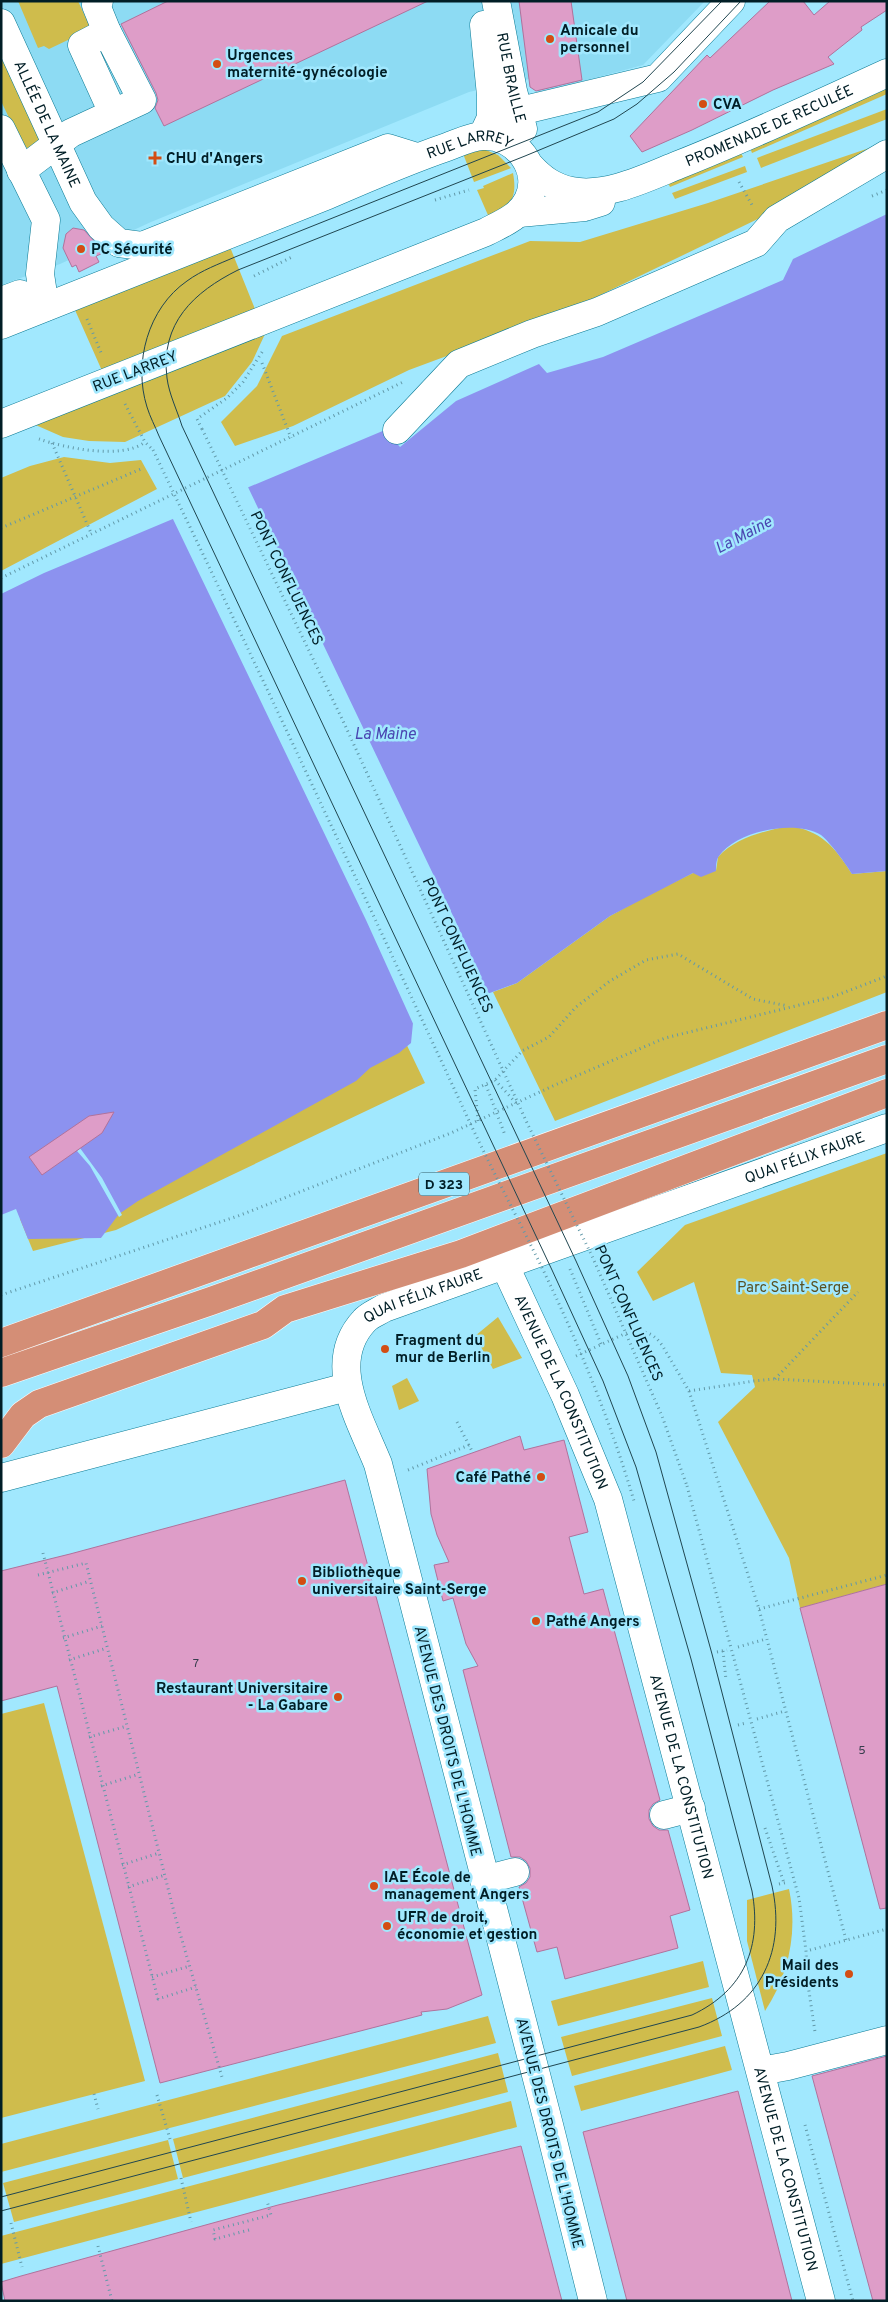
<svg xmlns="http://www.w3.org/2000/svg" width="888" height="2302" font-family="Overpass,sans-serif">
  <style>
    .built { fill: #8ddbf3 }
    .green { fill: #cfbc4c }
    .water { fill: #8c92ef }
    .pier { fill: #a1e8fe }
    .building { fill: #de9dc8; stroke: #b0729c }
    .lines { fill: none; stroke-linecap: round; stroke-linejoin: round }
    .minor-casing { stroke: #0a7a94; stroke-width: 29 }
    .highway-casing { stroke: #fff; stroke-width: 29 }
    .path { stroke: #6299a9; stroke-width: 3; stroke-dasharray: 1 4; stroke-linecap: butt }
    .minor { stroke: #fff; stroke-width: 28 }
    .highway { stroke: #d48e76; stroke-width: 28 }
    .tram { stroke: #204650; stroke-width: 1 }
    .path-bridge { stroke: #6299a9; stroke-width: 3; stroke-dasharray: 1 4; stroke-linecap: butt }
    .poi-dot { fill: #d34d13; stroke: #a1e8fe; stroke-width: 2 }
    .labels { text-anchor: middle; stroke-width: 5; stroke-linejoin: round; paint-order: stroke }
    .number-label { font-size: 12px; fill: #383e4e }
    .shield { fill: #a1e8fe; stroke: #315b67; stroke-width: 1 }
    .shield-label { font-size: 14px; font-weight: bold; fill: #011e26 }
    .poi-label { font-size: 15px; font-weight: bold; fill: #011e26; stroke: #a1e8fe; text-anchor: start }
    .street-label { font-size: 15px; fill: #011e26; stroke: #a1e8fe }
    .park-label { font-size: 15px; fill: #595123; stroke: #a1e8fe }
    .water-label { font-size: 16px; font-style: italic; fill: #4a45b1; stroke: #a1e8fe }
  </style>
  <rect width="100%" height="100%" fill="#a1e8fe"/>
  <polygon class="built" points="1,1 705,1 643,65 539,93 530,87 529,79 469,92 151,222 60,264 1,285"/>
  <g class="green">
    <polygon points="18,1 78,1 91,29 49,49 44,46 38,48"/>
    <polygon points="1,40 45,136 29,149 22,145 1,101"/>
    <polygon points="887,88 887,94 752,153 750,148"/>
    <polygon points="887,109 887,119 761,168 757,158"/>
    <polygon points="887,142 785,206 563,313 409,370 293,426 235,446 221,422 257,386 282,336 530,241 580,242 708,203"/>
    <polygon points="481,148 498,155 511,168 474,182 462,151"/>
    <polygon points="740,151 743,157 670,187 667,181"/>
    <polygon points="745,166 747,172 675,199 672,193"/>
    <path d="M513,173C518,200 509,205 491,222L477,190L484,188L483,186Z"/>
    <polygon points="228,242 265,334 252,362 225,396 125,442 89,441 63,437 31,423 111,391 75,310"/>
    <polygon points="64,457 110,463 141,460 157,489 1,571 1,478 30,466"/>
    <path d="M788,826C821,830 835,847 852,874L887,871V992L555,1121L493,992L517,983L610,916L648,895L693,873L716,871L718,857C737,837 762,832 788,826Z"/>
    <polygon points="379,987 425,1083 116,1230 33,1251 20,1219 148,1177"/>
    <polygon points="887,1153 887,1584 800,1608 789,1558 718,1422 755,1387 752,1375 721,1373 694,1282 653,1301 637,1272 685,1225"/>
    <polygon points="498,1317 522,1358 493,1369 475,1336"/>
    <polygon points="407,1378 419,1401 399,1410 392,1386"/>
    <polygon points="44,1703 145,2081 1,2118 1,1714"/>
    <path d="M789,1889C798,1932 789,1974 765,2011L747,1941V1900Z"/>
    <polygon points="703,1961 709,1987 558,2026 551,2001"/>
    <polygon points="712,1998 722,2036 572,2076 561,2037"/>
    <polygon points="488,2016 496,2043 1,2172 1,2144"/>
    <polygon points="725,2046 732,2070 581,2111 574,2086"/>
    <polygon points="498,2053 508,2092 183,2178 173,2139"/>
    <polygon points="511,2101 517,2127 1,2264 1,2236"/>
    <polygon points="168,2140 178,2179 14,2222 3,2183"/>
  </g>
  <path class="water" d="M887,214V871L852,874C846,864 830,842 821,835C795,819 736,831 719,856C716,860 716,866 716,871L701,877L693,873L610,916L517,983L417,1020L413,1023L411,1043L399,1053L370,1068L356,1081L138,1201L119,1214L101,1238L28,1239L16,1209L1,1215V594L44,573L385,430L400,447L456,401L539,364L547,373L603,357L783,280L793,259Z"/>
  <g class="pier">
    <polygon points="247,485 455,920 489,996 418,1022 415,1028 366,920 172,517"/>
    <polygon points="80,1148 102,1178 122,1215 119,1217 90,1166 77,1151"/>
  </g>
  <g class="building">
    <polygon points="168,1 428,1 164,126 155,108 158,100 156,93 121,24"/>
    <polygon points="519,1 571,1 582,80 536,91 530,87"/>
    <polygon points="770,1 803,1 814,15 830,1 887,1 887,10 861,27 862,30 828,57 834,64 773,90 692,130 642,152 630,136 707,55 710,58"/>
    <polygon points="73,228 84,230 96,243 101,254 96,256 99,262 79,272 76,265 72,267 63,248 66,234"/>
    <polygon points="114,1112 102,1133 42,1175 29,1157 89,1116"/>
    <polygon points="520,1436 524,1450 564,1440 588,1532 569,1537 584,1594 603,1589 660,1800 653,1804 649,1810 649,1819 653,1826 659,1830 668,1830 690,1910 670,1916 678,1948 565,1979 557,1947 537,1952 519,1887 526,1883 530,1877 530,1868 526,1861 520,1857 511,1857 463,1670 478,1666 466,1644 453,1598 443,1601 434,1565 449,1562 437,1535 431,1514 427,1469"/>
    <polygon points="345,1480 482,1995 447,2009 421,2012 422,2015 160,2083 57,1686 1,1701 1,1571 70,1554"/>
    <polygon points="887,1584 887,1908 880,1909 800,1608"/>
    <polygon points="887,2056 887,2301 873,2301 812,2076"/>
    <polygon points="738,2091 792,2301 627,2301 583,2132"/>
    <polygon points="521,2146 562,2301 5,2301 1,2282 21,2276 278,2205"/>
  </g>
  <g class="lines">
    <g class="minor-casing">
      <g id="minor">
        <polyline points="99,1 96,5 107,32"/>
        <path id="s1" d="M496,1L513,91L523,129"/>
        <path id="s2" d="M1,23L83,202L101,227L119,243L142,246L388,148L417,157"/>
        <polyline points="491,118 658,78 731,1"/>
        <polyline points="1,129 46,220 40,274 45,307"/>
        <polyline points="483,135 491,118 491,95 484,25"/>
        <path id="s3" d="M530,166C542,179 553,187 571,191C606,198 646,178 678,165C749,137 817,105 887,73"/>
        <polyline points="21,171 71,133 142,100 107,32 82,45 113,113"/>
        <polyline points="519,213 585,207 601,202"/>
        <polyline points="1,301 20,294 45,307"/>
        <path id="s4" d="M1,325C110,281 219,239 328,195C367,178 406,161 447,147C458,143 472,136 483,136C516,134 543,170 528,200C520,217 501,224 486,232L1,424"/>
        <polyline points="397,430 459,364 532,334 597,312 756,243 777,219 887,154"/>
        <path id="s5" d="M505,1266L565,1395L608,1499L821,2301"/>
        <polyline points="1,1478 347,1387"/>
        <polyline points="664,1815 691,1808"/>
        <polyline points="484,1880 515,1872"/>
        <polyline points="761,2071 788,2066 887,2040"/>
        <path id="s6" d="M593,2301L549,2125L378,1464C360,1419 325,1363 364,1321C369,1315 378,1312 384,1308L887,1128"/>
      </g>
    </g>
    <g class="highway-casing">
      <g id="highway">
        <polyline points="1,1343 887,1025"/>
        <polyline points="1,1373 211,1301 887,1059"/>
        <polyline points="1,1444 23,1415 39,1404 263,1325 285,1309 461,1254 887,1093"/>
      </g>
    </g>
    <g class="path">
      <polyline points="739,182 752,205"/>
      <polyline points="872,196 887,190"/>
      <polyline points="435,200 469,190"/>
      <polyline points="254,276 294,256"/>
      <polyline points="87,319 102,355"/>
      <polyline points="262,363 291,438"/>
      <polyline points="125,404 145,442 153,450"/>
      <polyline points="202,429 197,419 227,398 243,382 264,349"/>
      <path d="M39,439C65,448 122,460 145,442"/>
      <polyline points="52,443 91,533"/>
      <polyline points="1,528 141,469"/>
      <polyline points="1,578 403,382"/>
      <polyline points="495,1080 516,1103"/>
      <polyline points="478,1121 475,1089 495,1080 522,1051 549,1037 576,1007 610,981 646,960 678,954 753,999 788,1006"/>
      <polyline points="570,1269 601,1344"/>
      <polyline points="1,1295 238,1216 451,1133 555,1085 665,1038 832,997 887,976"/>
      <path d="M576,1356L633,1330C646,1331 654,1334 662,1345L689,1391L754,1381L774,1379L887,1385"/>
      <polyline points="775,1379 858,1292"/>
      <polyline points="689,1391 759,1609 846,1940"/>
      <polyline points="457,1422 473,1453"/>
      <polyline points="408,1470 469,1445"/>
      <polyline points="687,1486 799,1898 806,1951 807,1978 815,2032"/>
      <polyline points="43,1553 158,1999 196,1987"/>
      <polyline points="38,1575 86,1563 175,1916 222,2077"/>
      <polyline points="52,1593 90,1581"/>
      <polyline points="759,1609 887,1575"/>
      <polyline points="63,1638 102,1626"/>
      <polyline points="738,1647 766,1639"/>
      <polyline points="723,1651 726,1680"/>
      <polyline points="717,1652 727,1650"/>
      <polyline points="69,1660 107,1648"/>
      <polyline points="757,1719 785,1711"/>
      <polyline points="738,1725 746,1723"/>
      <polyline points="89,1737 127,1726"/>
      <polyline points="101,1786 139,1774"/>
      <polyline points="765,1828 784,1883"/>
      <polyline points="122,1865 159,1853"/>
      <polyline points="779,1884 788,1882"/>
      <polyline points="128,1887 165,1875"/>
      <polyline points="810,1950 887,1929"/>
      <polyline points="152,1977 190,1966"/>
      <polyline points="94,2094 98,2109"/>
      <polyline points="157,2095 170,2139"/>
      <polyline points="805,2125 853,2301"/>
      <polyline points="181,2178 191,2222"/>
      <polyline points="11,2223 22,2267"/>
      <polyline points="249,2230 215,2239 213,2230 271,2215 267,2201"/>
      <polyline points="98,2246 112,2301"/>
      <polyline points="1,2300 1,2301"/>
    </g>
    <use href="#minor" class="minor"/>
    <use href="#highway" class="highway"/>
    <g class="tram">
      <path d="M1,2197L692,2015C745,1990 762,1946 752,1891L691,1659L636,1467L603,1381L552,1270L159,436C155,426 150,417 147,407C133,363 148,308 187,281C202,270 219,264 235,257L598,112L643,82L722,1"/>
      <path d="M1,2211L699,2027C762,2004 786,1950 772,1886L712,1654L656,1452L628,1376L576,1261L182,426C177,410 169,394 167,378C160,323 194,292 238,270L525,156L614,119L637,104L674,72L741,1"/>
    </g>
    <g class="path-bridge">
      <polyline points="202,429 344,723 528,1125 592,1256 662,1416 687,1486"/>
      <path d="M153,450C259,670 362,891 465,1112C490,1167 519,1220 545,1274C580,1347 611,1423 634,1501"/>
      <polyline points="486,1085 505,1135"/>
    </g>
  </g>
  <g class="poi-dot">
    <circle cx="550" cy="39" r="5"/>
    <circle cx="217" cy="64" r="5"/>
    <circle cx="703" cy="104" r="5"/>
    <path d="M152.5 150.5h5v5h5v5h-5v5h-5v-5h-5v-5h5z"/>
    <circle cx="81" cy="249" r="5"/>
    <circle cx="385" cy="1349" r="5"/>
    <circle cx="541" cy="1477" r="5"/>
    <circle cx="302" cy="1581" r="5"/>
    <circle cx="536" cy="1621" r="5"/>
    <circle cx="338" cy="1697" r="5"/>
    <circle cx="374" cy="1886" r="5"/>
    <circle cx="387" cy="1926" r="5"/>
    <circle cx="849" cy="1974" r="5"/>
  </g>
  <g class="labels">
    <g class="number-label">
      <text x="196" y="1667">7</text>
      <text x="862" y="1754">5</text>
    </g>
    <rect class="shield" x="419" y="1172.5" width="50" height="23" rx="4"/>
    <g class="shield-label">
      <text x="444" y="1189">D 323</text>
    </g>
    <g class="poi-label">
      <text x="560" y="35">Amicale du<tspan x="560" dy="17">personnel</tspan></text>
      <text x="227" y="60">Urgences<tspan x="227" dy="17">maternité-gynécologie</tspan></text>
      <text x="713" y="109">CVA</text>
      <text x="166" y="163">CHU d'Angers</text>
      <text x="91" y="254">PC Sécurité</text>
      <text x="395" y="1345">Fragment du<tspan x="395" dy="17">mur de Berlin</tspan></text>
      <text x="531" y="1482" text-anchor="end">Café Pathé</text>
      <text x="312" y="1577">Bibliothèque<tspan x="312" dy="17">universitaire Saint-Serge</tspan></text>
      <text x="546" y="1626">Pathé Angers</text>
      <text x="328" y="1693" text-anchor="end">Restaurant Universitaire<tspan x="328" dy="17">- La Gabare</tspan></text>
      <text x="384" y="1882">IAE École de<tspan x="384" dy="17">management Angers</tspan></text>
      <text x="397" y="1922">UFR de droit,<tspan x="397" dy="17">économie et gestion</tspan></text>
      <text x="839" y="1970" text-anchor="end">Mail des<tspan x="839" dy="17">Présidents</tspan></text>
    </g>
    <g class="street-label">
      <text dy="5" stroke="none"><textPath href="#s1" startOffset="78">RUE BRAILLE</textPath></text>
      <text dy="5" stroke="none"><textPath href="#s2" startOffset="111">ALLÉE DE LA MAINE</textPath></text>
      <text dy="5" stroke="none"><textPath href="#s3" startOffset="260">PROMENADE DE RECULÉE</textPath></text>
      <text dy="5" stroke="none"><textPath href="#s4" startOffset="504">RUE LARREY</textPath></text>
      <text transform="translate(135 371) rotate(-21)" y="5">RUE LARREY</text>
      <text transform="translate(287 578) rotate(64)" y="5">PONT CONFLUENCES</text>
      <text transform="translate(458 945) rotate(65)" y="5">PONT CONFLUENCES</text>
      <text dy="5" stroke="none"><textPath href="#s6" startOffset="1488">QUAI FÉLIX FAURE</textPath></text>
      <text dy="5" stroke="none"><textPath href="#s6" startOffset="1082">QUAI FÉLIX FAURE</textPath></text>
      <text transform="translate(629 1313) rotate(66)" y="5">PONT CONFLUENCES</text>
      <text dy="5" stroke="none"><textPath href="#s5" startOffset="138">AVENUE DE LA CONSTITUTION</textPath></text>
      <text transform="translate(448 1741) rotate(76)" y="5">AVENUE DES DROITS DE L'HOMME</text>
      <text dy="5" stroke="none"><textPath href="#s5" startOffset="542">AVENUE DE LA CONSTITUTION</textPath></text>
      <text transform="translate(550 2133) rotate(76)" y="5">AVENUE DES DROITS DE L'HOMME</text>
      <text dy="5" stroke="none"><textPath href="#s5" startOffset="948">AVENUE DE LA CONSTITUTION</textPath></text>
    </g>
    <g class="park-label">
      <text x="793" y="1292">Parc Saint-Serge</text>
    </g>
    <g class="water-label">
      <text transform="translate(743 534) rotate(-28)" y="6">La Maine</text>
      <text x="385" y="739">La Maine</text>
    </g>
  </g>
  <rect width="888" height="2302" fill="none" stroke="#011e26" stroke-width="5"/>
</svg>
